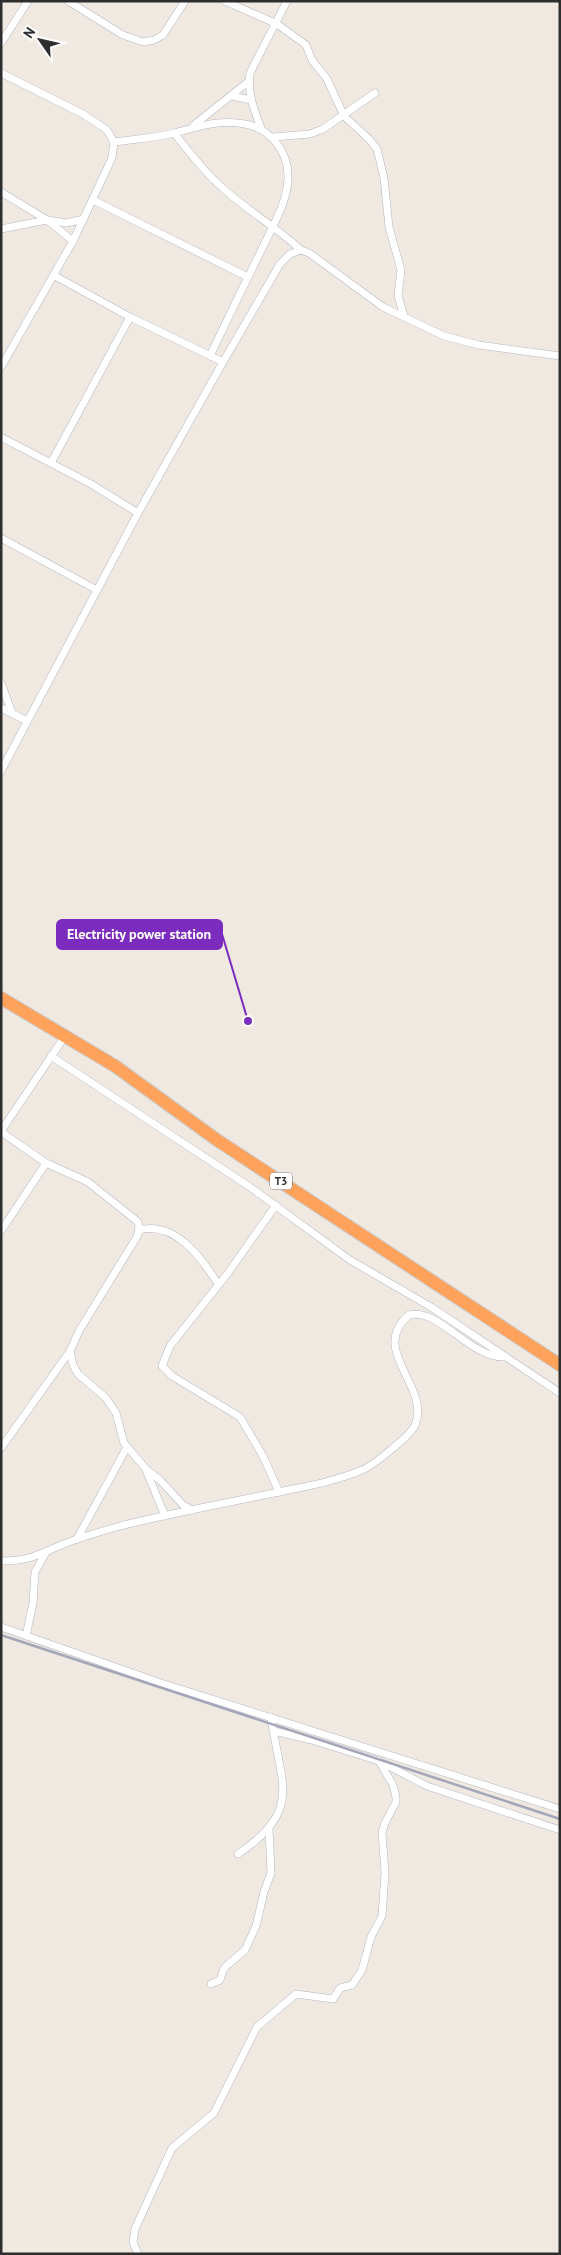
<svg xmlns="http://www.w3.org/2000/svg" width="561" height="2255" font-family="'PT Sans',sans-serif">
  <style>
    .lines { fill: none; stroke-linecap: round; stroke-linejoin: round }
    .street-casing { stroke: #b4b7c1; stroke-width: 8 }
    .highway-casing { stroke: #c9c9c9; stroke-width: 14 }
    .street { stroke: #fff; stroke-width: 7 }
    .highway { stroke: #ffa35c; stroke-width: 12 }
    .rail { stroke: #a3a6b8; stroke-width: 2.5 }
    .labels { text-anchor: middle; stroke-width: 4; stroke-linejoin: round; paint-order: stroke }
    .shield { fill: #fff; stroke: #6d6d6d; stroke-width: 1 }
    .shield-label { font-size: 11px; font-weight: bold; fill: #2e2e2e }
    .leader { fill: none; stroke: #7b2cbf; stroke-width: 2 }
    .callout-dot { fill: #7b2cbf; stroke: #fff; stroke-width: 2 }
    .callout { fill: #7b2cbf; stroke: #7b2cbf; stroke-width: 2 }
    .callout-label { font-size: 14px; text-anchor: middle; font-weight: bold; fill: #fff }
  </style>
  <rect width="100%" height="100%" fill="#efe9e1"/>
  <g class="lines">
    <g class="street-casing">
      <g id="street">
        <polyline points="68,1 123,35 143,42 154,40 163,35 185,1"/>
        <polyline points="225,1 277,24 306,45 312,60 327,79 344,116 369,139 377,149 384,178 389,227 401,270 398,296 404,316"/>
        <polyline points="1,43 28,1"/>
        <polyline points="1,73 83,114 107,130 114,142 112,158 73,241 1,367"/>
        <polyline points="232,96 251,100"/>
        <polyline points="194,125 248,82"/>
        <path d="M261,128C254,109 247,93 250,73L287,1"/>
        <path d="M174,133C190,153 206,174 226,191C250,212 277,228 301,250"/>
        <polyline points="273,137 310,134 323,129 375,93"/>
        <path d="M114,142C134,139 155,138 174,133C199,127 218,119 245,124C271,129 289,152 288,179C287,204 270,231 260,253C243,287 226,322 210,356"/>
        <polyline points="1,192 47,220 73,241"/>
        <polyline points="93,200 248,277"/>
        <polyline points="1,229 47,220 66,223 84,219"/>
        <polyline points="55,276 130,317 223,362"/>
        <polyline points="1,437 91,484 138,513"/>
        <polyline points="51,463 130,317"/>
        <polyline points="1,538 97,590"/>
        <polyline points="1,683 12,713"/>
        <polyline points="1,708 27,721"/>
        <polyline points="1,771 138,513 223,362 280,264 290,254 301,250 309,253 383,307 444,336 479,345 560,356"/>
        <polyline points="51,1056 250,1187 350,1260 431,1307 560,1393"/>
        <polyline points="1,1131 65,1036"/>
        <polyline points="1,1132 46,1163 88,1182 137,1221 139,1225 138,1235 79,1331 70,1351 73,1365 78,1374 106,1398 116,1413 124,1443 146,1469 161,1481 183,1505 192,1510"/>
        <polyline points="276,1205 228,1273 170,1346 162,1366 172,1376 240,1417 263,1456 279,1492"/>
        <path d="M139,1230C175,1221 201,1257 218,1284"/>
        <polyline points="1,1231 46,1163"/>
        <polyline points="1,1448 70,1351"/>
        <polyline points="146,1470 165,1516"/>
        <polyline points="77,1539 127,1447"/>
        <path d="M1,1561C26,1562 37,1555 59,1546C78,1538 99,1532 120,1526C172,1513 226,1503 279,1492C307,1486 336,1481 362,1470C373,1466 409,1436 414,1427C434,1388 367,1351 409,1315C439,1307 471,1360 506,1357"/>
        <polyline points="1,1627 161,1683 560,1809"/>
        <polyline points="26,1636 33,1603 35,1572 46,1552"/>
        <polyline points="274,1731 312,1740 379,1761 427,1786 560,1830"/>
        <path d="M238,1854C304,1810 280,1783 271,1717"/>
        <polyline points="211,1984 220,1980 224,1968 245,1950 256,1926 264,1892 271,1873 269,1829"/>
        <polyline points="138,2254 133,2242 135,2229 172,2148 214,2113 257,2027 296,1994 333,1999 340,1988 352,1985 362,1970 371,1937 382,1916 385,1873 382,1832 385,1823 396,1802 396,1797 393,1785 379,1761"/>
      </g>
    </g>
    <g class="highway-casing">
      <polyline id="highway" points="1,998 115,1066 217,1140 560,1365"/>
    </g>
    <use href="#street" class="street"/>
    <use href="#highway" class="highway"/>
    <polyline class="rail" points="1,1635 560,1819"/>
  </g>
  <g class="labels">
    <rect class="shield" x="270" y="1172.5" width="22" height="17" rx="4"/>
    <g class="shield-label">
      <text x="281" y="1185">T3</text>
    </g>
  </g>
  <path class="leader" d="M248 1021L222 934"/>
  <circle class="callout-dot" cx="248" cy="1021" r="5"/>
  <rect class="callout" x="57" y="920" width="165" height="29" rx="5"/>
  <g class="callout-label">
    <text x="139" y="939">Electricity power station</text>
  </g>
  <rect width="561" height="2255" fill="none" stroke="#2e2e2e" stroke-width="5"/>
  <g transform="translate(40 40) rotate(304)" stroke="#ffffff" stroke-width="4" paint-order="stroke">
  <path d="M0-4L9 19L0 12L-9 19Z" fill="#2e2e2e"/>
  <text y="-8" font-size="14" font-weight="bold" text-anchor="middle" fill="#2e2e2e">N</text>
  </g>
</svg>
